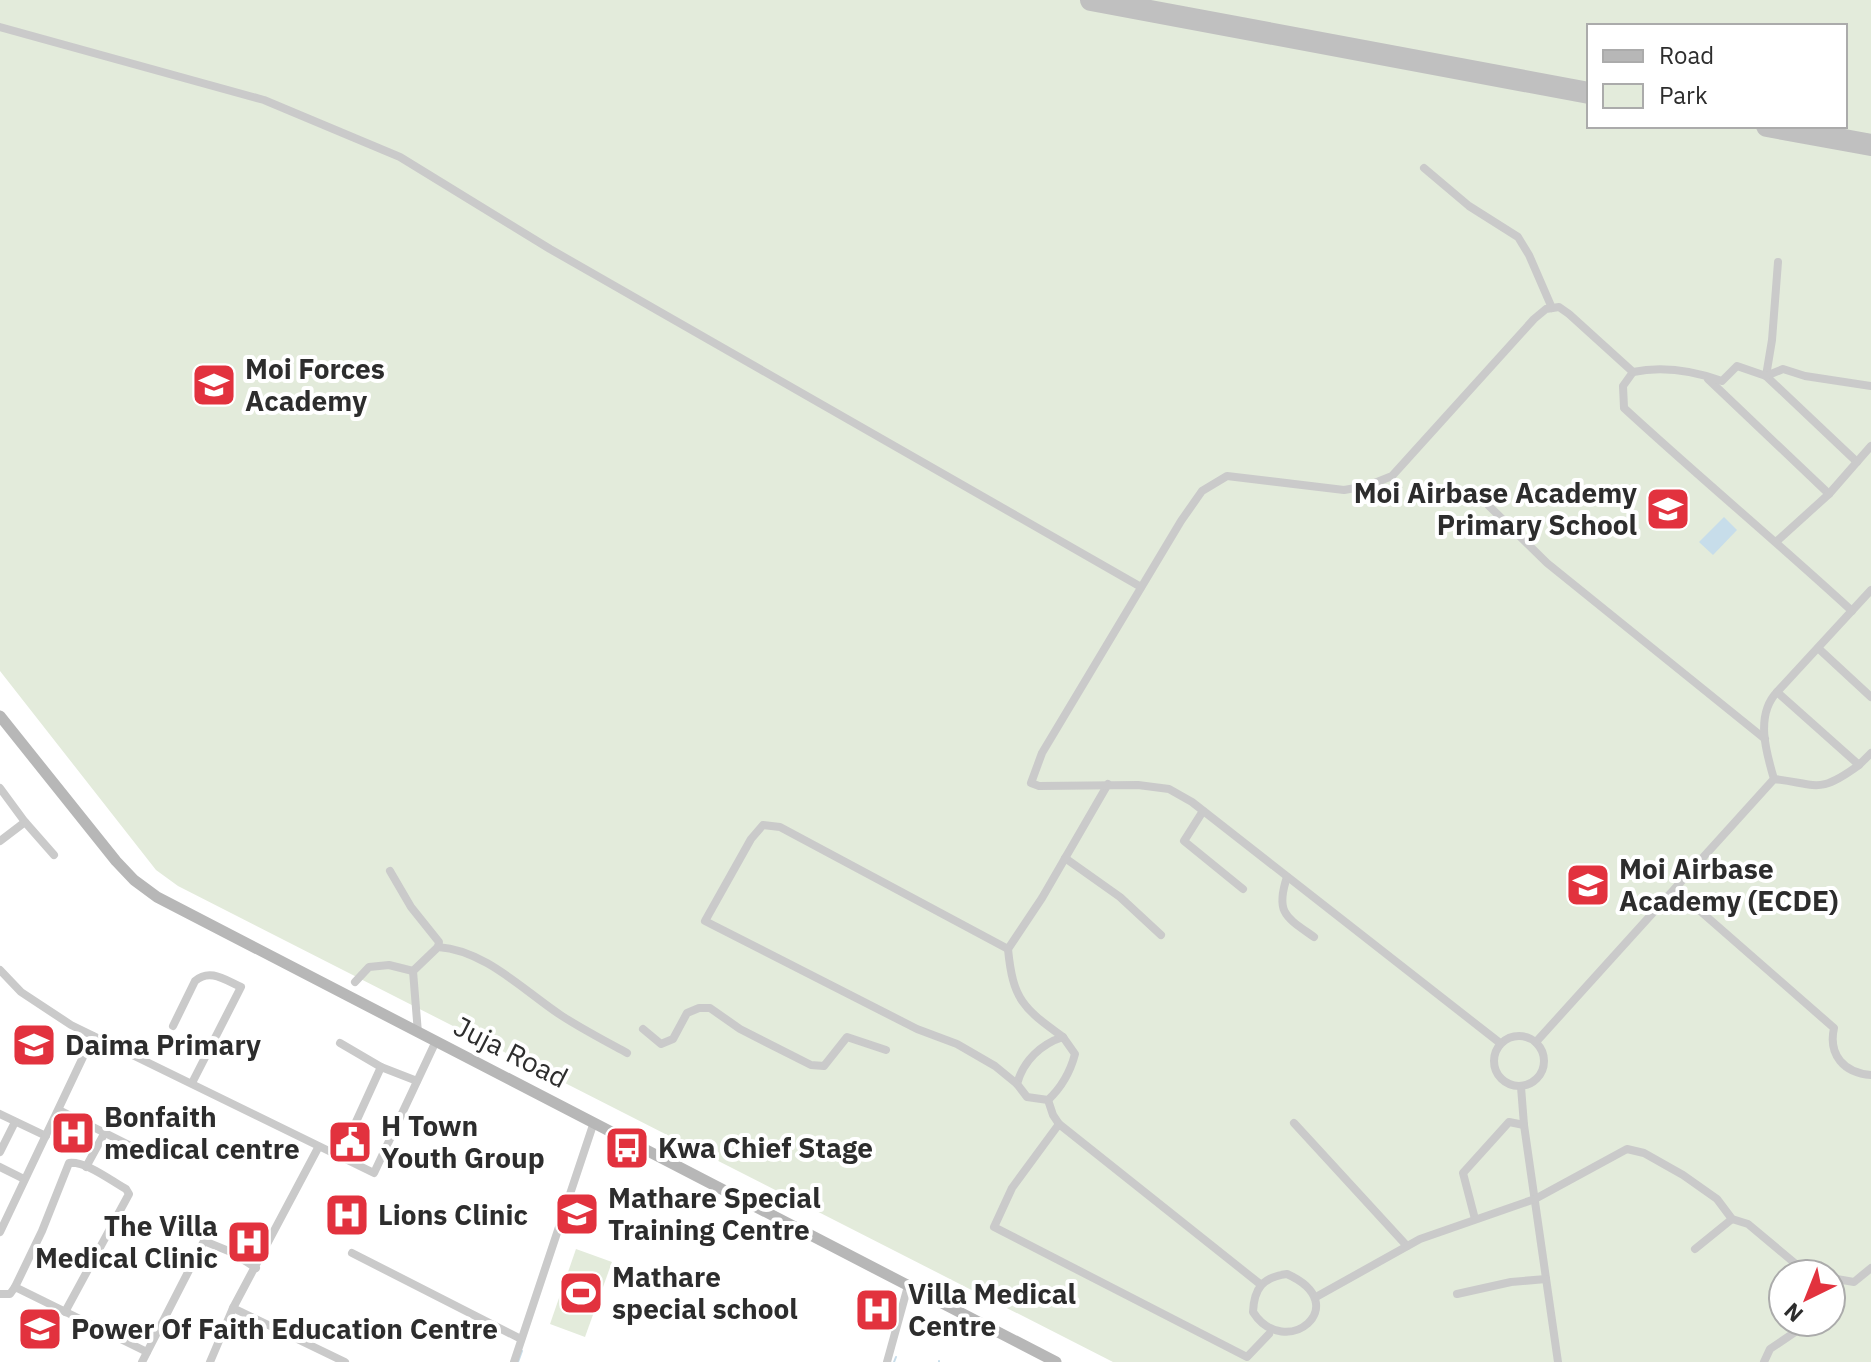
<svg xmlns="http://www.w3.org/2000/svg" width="1871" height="1362" font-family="'IBM Plex Sans',sans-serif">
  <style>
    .green { fill: #e3ebdb; fill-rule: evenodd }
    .water { fill: #c7ddea }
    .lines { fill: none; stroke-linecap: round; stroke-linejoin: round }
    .stream { stroke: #c7ddea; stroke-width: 2 }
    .taxiway { stroke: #c0c0c0; stroke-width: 22 }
    .street { stroke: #cacaca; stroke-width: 8 }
    .secondary { stroke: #b7b7b7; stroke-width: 11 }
    .labels { text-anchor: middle; stroke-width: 8; stroke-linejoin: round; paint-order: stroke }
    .poi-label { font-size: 28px; font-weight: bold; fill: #2d2d2d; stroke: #fff; text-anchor: start }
    .street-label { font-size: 28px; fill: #2d2d2d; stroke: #fff }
  </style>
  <rect width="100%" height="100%" fill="#fff"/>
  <g class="green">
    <path d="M0,0H1871V1362H1113L178,886L156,870L0,671ZM1589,26H1845V126H1589ZM1783,1274H1831V1322H1783Z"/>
    <polygon points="576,1249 612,1262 585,1337 550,1324"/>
  </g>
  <polygon class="water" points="1724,517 1737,530 1713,555 1699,542"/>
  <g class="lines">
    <g class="stream">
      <polyline points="518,1362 522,1351"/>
      <polyline points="894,1362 896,1357"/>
      <polyline points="939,1362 939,1361"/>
    </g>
    <g class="taxiway">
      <polyline points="1091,0 1589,93"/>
      <polyline points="1767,126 1871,145"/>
    </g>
    <g class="street">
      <polyline points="0,27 264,100 400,157 550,249 1141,587"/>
      <polyline points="1424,168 1469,206 1518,237 1529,255 1552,308"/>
      <polyline points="1778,262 1772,340 1766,376 1857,462"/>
      <path d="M1633,372L1623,386L1624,408C1699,477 1777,542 1852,611"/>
      <polyline points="1708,379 1829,494"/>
      <polyline points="1489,506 1547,563 1765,739"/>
      <polyline points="1777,541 1829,494 1871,446"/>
      <polyline points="1818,648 1871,697"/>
      <polyline points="1777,692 1871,590"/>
      <polyline points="1859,765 1871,753"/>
      <polyline points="0,788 25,822 0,841"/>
      <polyline points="1203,811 1184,841 1243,889"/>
      <polyline points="25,822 54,855"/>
      <polyline points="1065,858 1120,897 1161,935"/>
      <polyline points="390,871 411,907 439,942 438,947"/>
      <path d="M1287,877C1275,913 1286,917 1314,937"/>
      <path d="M1675,889L1834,1028C1828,1055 1844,1073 1871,1075"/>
      <polyline points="1008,949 1042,898 1108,784"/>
      <polyline points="0,970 21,992 71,1025 374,1173 436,1041"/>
      <polyline points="355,982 369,967 389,965 413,971"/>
      <path d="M173,1026L195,981C210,968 225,980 241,987L192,1083"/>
      <polyline points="643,1029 661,1044 673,1039 687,1013 699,1008 710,1008 740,1029 811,1065 824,1066 847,1037 886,1050"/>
      <path d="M418,1033L413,971L438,947C485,950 524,991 562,1016C582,1029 605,1041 627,1053"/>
      <circle cx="1519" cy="1061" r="25"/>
      <path d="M1063,1037L1075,1054C1070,1073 1062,1087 1048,1100L1027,1097L1017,1084C1023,1061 1041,1044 1063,1037Z"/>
      <path d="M1536,1042L1774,779C1766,752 1755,715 1777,692L1859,765C1818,795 1818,784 1774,779"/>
      <polyline points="340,1043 381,1067 417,1081"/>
      <path d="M1500,1043L1192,802L1169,789L1138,785L1039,786L1031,783L1042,753L1181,521L1202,491L1227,476L1344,490L1367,486L1392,476L1534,319L1546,309L1559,307L1569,314L1633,372C1662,366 1694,371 1722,381L1737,366L1766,376L1783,369L1805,376L1871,386"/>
      <path d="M1017,1084L995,1066L957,1044L917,1029L705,921L751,839L763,825L780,827L1008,949C1013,1000 1023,1008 1063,1037"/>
      <polyline points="1521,1087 1524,1125 1558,1362"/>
      <polyline points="1048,1100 1053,1115 1059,1124"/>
      <polyline points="59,1110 153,1157"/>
      <polyline points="0,1114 46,1136"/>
      <polyline points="1294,1123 1407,1246"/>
      <polyline points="355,1124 381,1067"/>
      <polyline points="0,1152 15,1122"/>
      <polyline points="0,1167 24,1179"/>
      <polyline points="86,1167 104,1134"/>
      <polyline points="1475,1219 1463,1173 1509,1122 1524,1125"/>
      <polyline points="0,1232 93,1036"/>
      <polyline points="1695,1249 1732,1219"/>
      <polyline points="352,1253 521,1339"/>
      <path d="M1287,1274C1356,1305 1285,1362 1253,1312C1254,1288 1263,1277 1287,1274Z"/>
      <polyline points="1831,1278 1854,1282 1871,1268"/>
      <polyline points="1260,1284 1059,1124 1012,1188 994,1227 1247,1357 1269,1334"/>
      <path d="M15,1287L42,1231L69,1163C86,1161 110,1180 126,1189L129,1194L65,1312"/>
      <polyline points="0,1294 10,1294 15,1287 147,1352"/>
      <polyline points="1457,1294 1511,1282 1546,1279"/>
      <polyline points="1316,1297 1420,1239 1535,1199 1627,1149 1644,1153 1683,1175 1717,1199 1732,1219 1748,1224 1803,1270 1813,1274"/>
      <polyline points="233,1308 345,1362"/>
      <polyline points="142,1362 204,1241 231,1252 256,1268"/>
      <polyline points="210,1362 233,1308 318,1148"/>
      <polyline points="514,1362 594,1122"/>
      <polyline points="887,1362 908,1286"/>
      <polyline points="1764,1362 1770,1349 1810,1322"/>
    </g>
    <polyline class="secondary" points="0,716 116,861 134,880 157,897 1056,1362"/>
  </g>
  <defs>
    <g id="school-square" transform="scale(2.3)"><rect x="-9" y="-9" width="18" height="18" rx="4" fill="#e2323e" stroke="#fff"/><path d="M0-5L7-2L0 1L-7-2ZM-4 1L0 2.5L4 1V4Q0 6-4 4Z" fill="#fff"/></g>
    <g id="hospital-square" transform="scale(2.3)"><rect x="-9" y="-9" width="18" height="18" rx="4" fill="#e2323e" stroke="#fff"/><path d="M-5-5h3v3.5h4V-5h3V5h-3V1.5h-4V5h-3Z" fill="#fff"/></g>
    <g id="civic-square" transform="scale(2.3)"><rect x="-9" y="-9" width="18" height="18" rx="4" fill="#e2323e" stroke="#fff"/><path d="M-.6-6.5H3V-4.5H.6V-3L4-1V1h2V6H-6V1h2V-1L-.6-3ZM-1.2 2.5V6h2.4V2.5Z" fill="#fff"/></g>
    <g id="bus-square" transform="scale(2.3)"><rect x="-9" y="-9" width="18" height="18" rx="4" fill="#e2323e" stroke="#fff"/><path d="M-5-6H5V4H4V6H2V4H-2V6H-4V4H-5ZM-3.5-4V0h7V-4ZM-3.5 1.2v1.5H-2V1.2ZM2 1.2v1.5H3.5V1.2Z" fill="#fff"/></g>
    <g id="university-square" transform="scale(2.3)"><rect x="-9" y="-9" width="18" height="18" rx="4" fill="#e2323e" stroke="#fff"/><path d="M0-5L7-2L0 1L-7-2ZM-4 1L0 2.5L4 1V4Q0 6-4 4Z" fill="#fff"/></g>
    <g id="stadium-square" transform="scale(2.3)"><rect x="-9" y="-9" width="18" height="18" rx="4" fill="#e2323e" stroke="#fff"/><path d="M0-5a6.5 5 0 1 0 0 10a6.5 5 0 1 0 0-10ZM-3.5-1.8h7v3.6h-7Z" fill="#fff"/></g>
  </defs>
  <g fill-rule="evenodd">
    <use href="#school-square" x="214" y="385"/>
    <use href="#school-square" x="1668" y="509"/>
    <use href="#school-square" x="1588" y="885"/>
    <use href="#school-square" x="34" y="1045"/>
    <use href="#hospital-square" x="73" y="1133"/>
    <use href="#civic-square" x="350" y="1142"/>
    <use href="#bus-square" x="627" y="1148"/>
    <use href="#university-square" x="577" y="1214"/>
    <use href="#hospital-square" x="347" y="1215"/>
    <use href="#hospital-square" x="249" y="1242"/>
    <use href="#stadium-square" x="581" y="1293"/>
    <use href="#hospital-square" x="877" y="1310"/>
    <use href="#school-square" x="40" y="1329"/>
  </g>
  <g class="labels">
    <g class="poi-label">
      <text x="245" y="379">Moi Forces<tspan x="245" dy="32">Academy</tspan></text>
      <text x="1637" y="503" text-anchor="end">Moi Airbase Academy<tspan x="1637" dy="32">Primary School</tspan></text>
      <text x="1619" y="879">Moi Airbase<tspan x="1619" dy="32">Academy (ECDE)</tspan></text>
      <text x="65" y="1055">Daima Primary</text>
      <text x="104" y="1127">Bonfaith<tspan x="104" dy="32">medical centre</tspan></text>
      <text x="381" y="1136">H Town<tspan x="381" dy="32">Youth Group</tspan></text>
      <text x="658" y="1158">Kwa Chief Stage</text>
      <text x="608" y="1208">Mathare Special<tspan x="608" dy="32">Training Centre</tspan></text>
      <text x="378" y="1225">Lions Clinic</text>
      <text x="218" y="1236" text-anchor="end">The Villa<tspan x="218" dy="32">Medical Clinic</tspan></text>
      <text x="612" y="1287">Mathare<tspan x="612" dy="32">special school</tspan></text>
      <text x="908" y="1304">Villa Medical<tspan x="908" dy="32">Centre</tspan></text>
      <text x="71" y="1339">Power Of Faith Education Centre</text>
    </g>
    <g class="street-label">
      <text transform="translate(511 1052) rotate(27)" y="10">Juja Road</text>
    </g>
  </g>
  <rect x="1587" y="24" width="260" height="104" fill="#ffffff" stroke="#ababab" stroke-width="2"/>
  <rect x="1603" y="50" width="40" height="12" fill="#b7b7b7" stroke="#ababab" stroke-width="2"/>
  <text x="1659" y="64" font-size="24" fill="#2d2d2d">Road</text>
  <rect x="1603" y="84" width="40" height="24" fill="#e3ebdb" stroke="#ababab" stroke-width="2"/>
  <text x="1659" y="104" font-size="24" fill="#2d2d2d">Park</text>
  <g transform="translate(1807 1298) rotate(223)"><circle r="38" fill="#ffffff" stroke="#ababab" stroke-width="2"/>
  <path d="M0-6L14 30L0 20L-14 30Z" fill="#e2323e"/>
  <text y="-12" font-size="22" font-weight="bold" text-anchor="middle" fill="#2d2d2d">N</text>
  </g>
</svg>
